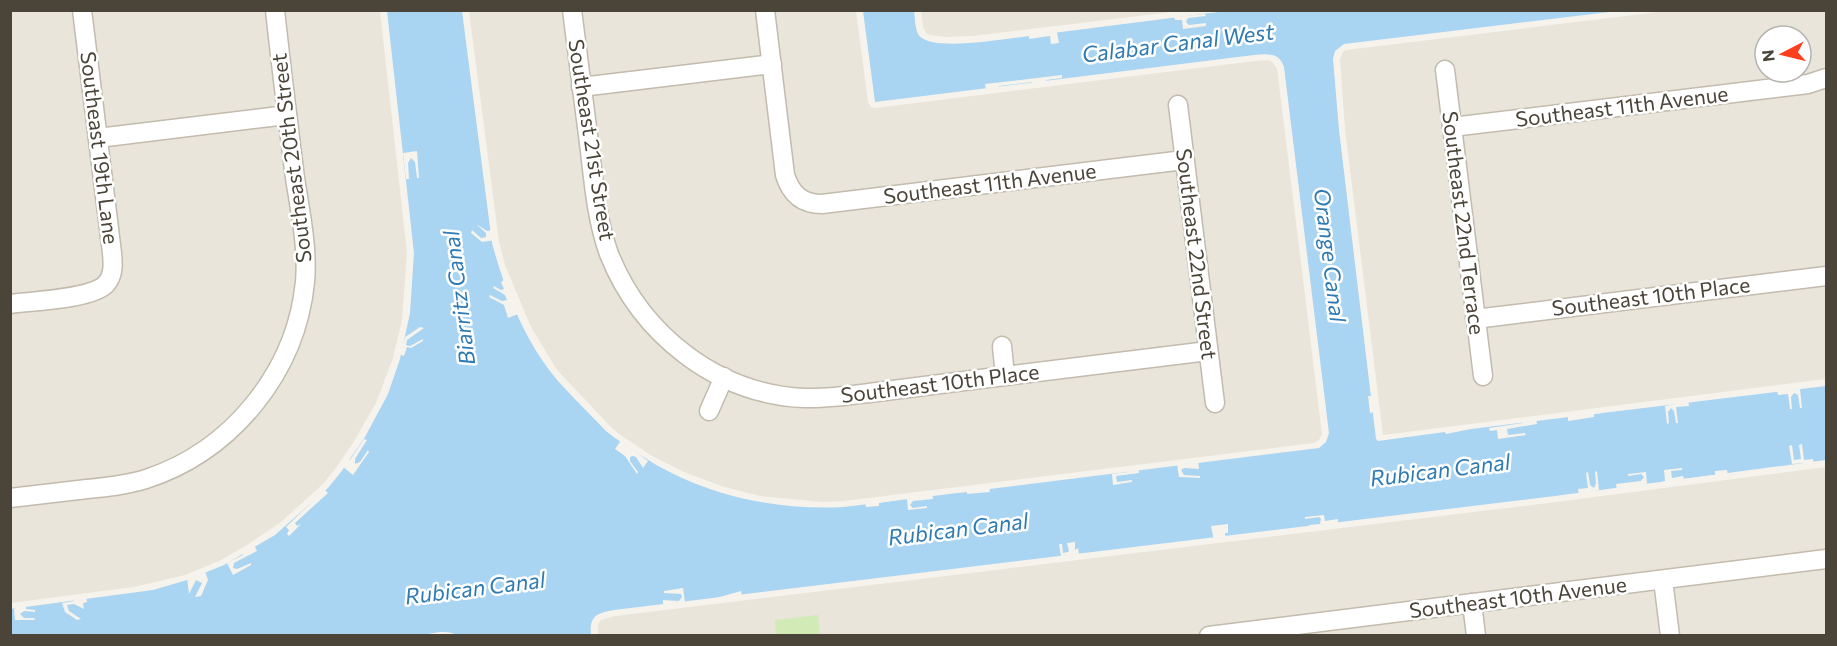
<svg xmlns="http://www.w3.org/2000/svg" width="1837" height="646" font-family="Commissioner,sans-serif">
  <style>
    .residential { fill: #eae5da; fill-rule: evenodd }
    .green { fill: #d2eab5 }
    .water { fill: #a9d4f2 }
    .pier { fill: #f6f3ec }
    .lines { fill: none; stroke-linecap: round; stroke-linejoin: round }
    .minor-casing { stroke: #c2bbae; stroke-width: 21 }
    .minor { stroke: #fff; stroke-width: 18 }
    .labels { text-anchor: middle; stroke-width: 5; stroke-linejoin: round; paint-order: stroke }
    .street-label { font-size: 21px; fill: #4b4439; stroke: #fff }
    .water-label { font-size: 22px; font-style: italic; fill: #2e7ab2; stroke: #fff }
  </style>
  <rect width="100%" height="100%" fill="#f6f3ec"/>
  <g class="residential">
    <polygon points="10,11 380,11 407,253 402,320 393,358 376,403 353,443 335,469 323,484 281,522 247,545 221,560 185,575 134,587 11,603"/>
    <polygon points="469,11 856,11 868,102 871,107 875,108 1255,61 1268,60 1272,62 1277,68 1322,434 1319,440 1314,443 844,501 822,502 760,496 724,487 684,472 652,456 619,434 611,427 557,370 531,327 505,265 499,242"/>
    <polygon points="921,11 921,10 1180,11 973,36 945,37 930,35 926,33 923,27"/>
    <path d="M1667,11H1826V379L1383,435L1345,129L1340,59L1343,52L1346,50ZM1765,36H1801V72H1765Z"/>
    <polygon points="1826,467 1826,635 598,636 598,624 601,620 615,616 1556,502"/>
  </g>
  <polygon class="green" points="818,615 820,635 776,635 775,620"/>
  <path class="water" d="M1234,10L1618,11L1344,44L1335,51L1333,59L1339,130L1376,439L1378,441L1445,432L1446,434L1471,429L1826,386V460L1555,496L614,610C597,613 589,616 591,635L459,636C447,628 430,634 417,636H11L10,609L153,590L187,580L224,565L275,535L328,488L341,472L365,437L388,394L400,359L410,313L414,253L387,11H462L492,243C505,291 525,343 558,381C573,398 590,414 606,431C615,439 624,443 633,450C694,493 770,511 844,507L1319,448L1326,442L1329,433L1284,67C1279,52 1267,54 1254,55L875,102L863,11H914C915,18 915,27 918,34C926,48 967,43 982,42Z"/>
  <g class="pier">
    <polygon points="1205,14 1206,16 1188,18 1186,22 1189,25 1206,23 1206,26 1183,29 1182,20 1175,20 1174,17"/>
    <polygon points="1047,30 1048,33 1057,32 1059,43 1051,44 1050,36 1029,39 1029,35 1037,34 1037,31"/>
    <polygon points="1062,75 1062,78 1046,80 1046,83 1032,85 1032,82 999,86 999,89 986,91 985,84"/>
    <polygon points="417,151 419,178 417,178 415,162 411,158 408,163 409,179 406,179 403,153"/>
    <polygon points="476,224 487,231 493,230 495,240 482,242 471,233 472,230 481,238 486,237 486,233"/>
    <polygon points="504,280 509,293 512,292 516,301 513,302 518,314 508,318 504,305 489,297 490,295 502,301 507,300 505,295 493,288 494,286 501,290 504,289 501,282"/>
    <polygon points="420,327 424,328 407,340 406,345 410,346 423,339 423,341 411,348 407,347 404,356 398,354 400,345 403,345 405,337"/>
    <polygon points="1787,387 1788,390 1800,389 1802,408 1800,408 1798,395 1794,393 1791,397 1792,409 1790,409 1788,394 1778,395 1777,389"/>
    <polygon points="1368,396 1374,396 1378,423 1375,423 1373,412 1370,413"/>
    <polygon points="1688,400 1689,406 1676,407 1678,423 1676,423 1674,411 1671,408 1668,412 1669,423 1667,424 1665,406 1676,404 1675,401"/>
    <polygon points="1602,410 1603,413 1594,414 1594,417 1568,421 1568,414"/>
    <polygon points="1536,418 1537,424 1507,429 1508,435 1525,433 1526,435 1498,439 1497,430 1490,431 1489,428 1523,423 1523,420"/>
    <polygon points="364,439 367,440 355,459 355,464 360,462 368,450 369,452 353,475 342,466 347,459 350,460"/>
    <polygon points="622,439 632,446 631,448 648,461 643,468 636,457 633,456 630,457 630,461 638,472 637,474 625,456 615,449"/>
    <polygon points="1802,444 1804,460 1813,459 1814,465 1804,466 1803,463 1792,464 1789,446 1792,445 1794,460 1801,459 1799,445"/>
    <polygon points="1198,460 1199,469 1184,468 1181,470 1184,475 1200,476 1200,478 1179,477 1177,463"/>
    <polygon points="1138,467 1139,473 1116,476 1117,482 1132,480 1132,482 1113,485 1112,474 1128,472 1128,469"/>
    <polygon points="1682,468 1682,470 1671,471 1672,478 1683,476 1684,479 1715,475 1715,471 1727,470 1728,476 1662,485 1662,482 1665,481 1664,470"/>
    <polygon points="1597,471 1599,490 1589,492 1589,495 1579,496 1578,489 1588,488 1586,473 1588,472 1590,485 1594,488 1596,483 1595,472"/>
    <polygon points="1646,472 1647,484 1658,483 1658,486 1617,491 1616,484 1641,481 1644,477 1641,474 1628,476 1628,474"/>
    <polygon points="989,486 990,492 967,494 967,492 952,493 951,490"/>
    <polygon points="323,488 328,493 295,523 297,526 301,524 289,536 287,534 289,530 286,527 317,497 316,495"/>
    <polygon points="932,493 933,499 913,501 910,505 913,508 927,506 927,508 908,510 907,499 920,497 920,494"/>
    <polygon points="897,497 898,500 879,503 879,506 866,507 865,501"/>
    <polygon points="1324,515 1325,521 1338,519 1338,525 1309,527 1309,525 1320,524 1321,519 1319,517 1305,519 1305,517"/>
    <polygon points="1228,524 1228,533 1225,533 1226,539 1214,541 1211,526"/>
    <polygon points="1075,542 1075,550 1078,548 1079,554 1061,556 1059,544 1062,544 1063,553 1068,552 1069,551 1067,543"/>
    <polygon points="254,545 257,551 234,563 233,568 237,569 251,563 251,565 233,575 227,563 243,555 242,552"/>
    <polygon points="205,571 208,580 201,596 195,597 202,583 196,580 189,594 187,577"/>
    <polygon points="683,588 685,602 672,603 672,606 663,608 663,600 679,601 682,597 681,594 664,593 664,591"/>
    <polygon points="741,591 742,596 717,599 717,601 704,603 704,600 716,598"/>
    <polygon points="86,596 87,602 83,603 84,609 74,604 67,605 69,611 81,619 77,620 65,612 62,603 74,601 74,598"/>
    <polygon points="26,604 26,609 35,610 35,612 24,611 20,614 24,618 34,618 35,620 15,620 14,609 16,608 16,605"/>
  </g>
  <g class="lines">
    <g class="minor-casing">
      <g id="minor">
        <path d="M572,10C578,57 584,104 590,151C594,186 597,221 609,254C641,334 716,394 804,398C828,399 853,395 877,392C908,388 940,384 972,380C1050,371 1129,361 1208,351"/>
        <path d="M765,10L785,175C791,194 802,204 822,204L1184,160"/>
        <polyline points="1445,70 1483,376"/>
        <polyline points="581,87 772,64"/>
        <polyline points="1178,105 1215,403"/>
        <polyline points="1452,127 1808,84 1826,78"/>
        <polyline points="98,138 287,115"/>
        <path d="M10,304C32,301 92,299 106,284C114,275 113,264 112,253L82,10"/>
        <polyline points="1475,319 1826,276"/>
        <polyline points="1002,346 1005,376"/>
        <polyline points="709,411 724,377"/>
        <path d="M10,498C36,495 62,492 87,489C107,487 127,485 146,479C232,451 296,372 305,282C308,247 300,211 295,178C288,122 281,66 275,10"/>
        <polyline points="1663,580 1670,636"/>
        <polyline points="1472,603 1476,636"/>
        <polyline points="1209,636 1826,559"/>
      </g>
    </g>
    <use href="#minor" class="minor"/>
  </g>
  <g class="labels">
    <g class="street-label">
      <text transform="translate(1622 107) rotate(-7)" y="7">Southeast 11th Avenue</text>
      <text transform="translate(591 140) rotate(81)" y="7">Southeast 21st Street</text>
      <text transform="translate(99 148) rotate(83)" y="7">Southeast 19th Lane</text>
      <text transform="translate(292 158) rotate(-97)" y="7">Southeast 20th Street</text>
      <text transform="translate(990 184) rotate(-7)" y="7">Southeast 11th Avenue</text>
      <text transform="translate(1463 223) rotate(83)" y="7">Southeast 22nd Terrace</text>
      <text transform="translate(1196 254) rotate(83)" y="7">Southeast 22nd Street</text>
      <text transform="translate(1651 297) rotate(-7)" y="7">Southeast 10th Place</text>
      <text transform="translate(940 384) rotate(-7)" y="7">Southeast 10th Place</text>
      <text transform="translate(1518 598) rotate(-7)" y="7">Southeast 10th Avenue</text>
    </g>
    <g class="water-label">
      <text transform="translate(1178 43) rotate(-7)" y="8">Calabar Canal West</text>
      <text transform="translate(1330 255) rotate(83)" y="8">Orange Canal</text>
      <text transform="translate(459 298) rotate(-97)" y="8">Biarritz Canal</text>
      <text transform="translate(1440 470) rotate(-7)" y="8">Rubican Canal</text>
      <text transform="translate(958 529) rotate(-7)" y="8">Rubican Canal</text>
      <text transform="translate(475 588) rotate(-7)" y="8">Rubican Canal</text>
    </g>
  </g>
  <rect width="1837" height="646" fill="none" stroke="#4b4439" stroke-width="24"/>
  <g transform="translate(1783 54) rotate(263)"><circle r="28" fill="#ffffff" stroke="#b7b4b0" stroke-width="1.5"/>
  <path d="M0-4.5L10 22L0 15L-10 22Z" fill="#fc3f1d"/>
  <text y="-9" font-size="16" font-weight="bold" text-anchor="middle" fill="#4b4439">N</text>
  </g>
</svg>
